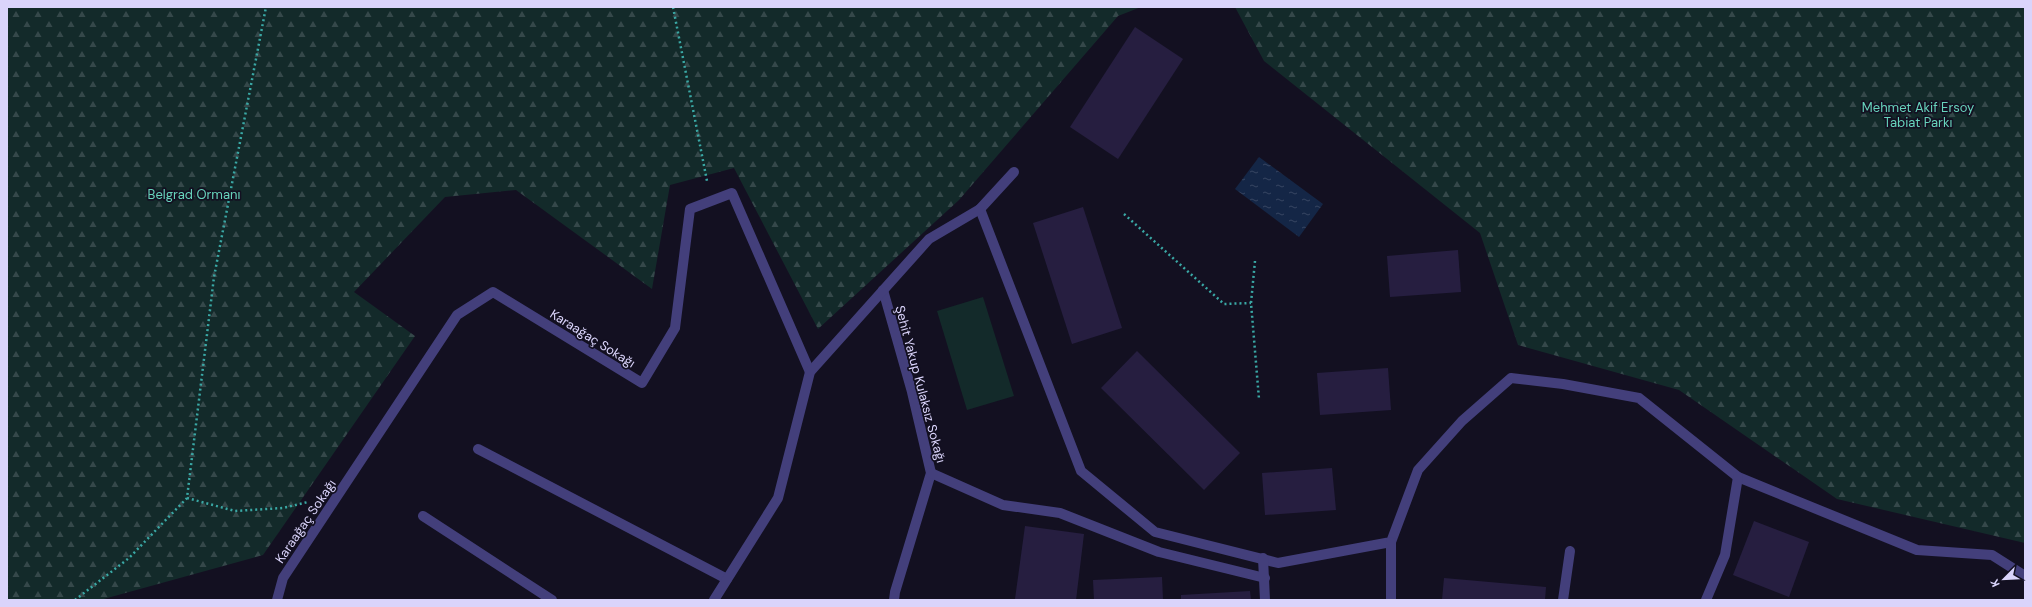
<svg xmlns="http://www.w3.org/2000/svg" width="2032" height="607" font-family="'DM Sans',sans-serif">
  <style>
    .forest { fill: url(#forest-firs) }
    .pitch { fill: #132a2a }
    .water { fill: url(#water-ripples) }
    .building { fill: #261e40 }
    .lines { fill: none; stroke-linecap: round; stroke-linejoin: round }
    .path { stroke: #3aa8a5; stroke-width: 2.5; stroke-dasharray: 2 3; stroke-linecap: butt }
    .minor { stroke: #433f7b; stroke-width: 10 }
    .labels { text-anchor: middle; stroke-width: 3.5; stroke-linejoin: round; paint-order: stroke }
    .park-label { font-size: 13px; fill: #67d3bc; stroke: #131021 }
    .street-label { font-size: 13px; fill: #dad4fb; stroke: #131021 }
  </style>
  <defs>
    <pattern id="forest-firs" width="22" height="20" patternUnits="userSpaceOnUse"><rect width="22" height="20" fill="#132a2a"/><path d="M5 1l3.5 6h-7zM16 11l3.5 6h-7z" fill="#35484a"/></pattern>
    <pattern id="water-ripples" width="26" height="14" patternUnits="userSpaceOnUse"><rect width="26" height="14" fill="#142646"/><path d="M2 4q2-2 4 0t4 0M15 11q2-2 4 0t4 0" fill="none" stroke="#364562"/></pattern>
  </defs>
  <rect width="100%" height="100%" fill="#131021"/>
  <g class="forest">
    <polygon points="7,7 1141,7 1118,16 959,200 818,329 734,168 670,185 652,289 516,190 445,197 354,292 415,336 263,555 100,600 7,600"/>
    <polygon points="1235,7 2025,7 2025,543 1837,499 1679,390 1518,345 1480,233 1264,61"/>
  </g>
  <polygon class="pitch" points="983,297 1014,396 967,410 937,311"/>
  <polygon class="water" points="1259,157 1323,204 1299,237 1235,189"/>
  <g class="building">
    <polygon points="1135,27 1183,59 1118,159 1070,127"/>
    <polygon points="1083,207 1122,328 1072,344 1033,223"/>
    <polygon points="1458,250 1461,292 1390,297 1387,256"/>
    <polygon points="1137,351 1240,453 1204,490 1101,388"/>
    <polygon points="1388,368 1391,410 1320,415 1317,373"/>
    <polygon points="1332,468 1336,510 1265,515 1262,473"/>
    <polygon points="1754,521 1809,542 1789,597 1733,575"/>
    <polygon points="1025,526 1084,534 1076,600 1015,599"/>
    <polygon points="1162,577 1163,600 1094,600 1093,580"/>
    <polygon points="1444,578 1546,587 1545,600 1442,600"/>
    <polygon points="1250,591 1251,600 1181,600 1181,595"/>
  </g>
  <g class="lines">
    <g class="path">
      <polyline points="673,7 707,181"/>
      <polyline points="1124,214 1224,304 1251,303"/>
      <polyline points="1255,261 1251,303 1259,399"/>
      <polyline points="187,498 235,511 283,508 308,502"/>
      <polyline points="75,600 129,558 187,498 214,277 266,7"/>
    </g>
    <g class="minor">
      <polyline points="980,209 1081,471 1155,532 1278,563 1391,542 1418,470 1462,421 1511,378 1563,384 1639,398 1738,477 1917,550 1992,555 2025,576"/>
      <polyline points="883,290 912,392 931,473 895,592 894,600"/>
      <polyline points="478,449 727,579"/>
      <polyline points="931,473 1003,505 1060,513 1159,552 1265,578"/>
      <polyline points="423,516 552,600"/>
      <polyline points="1391,542 1391,600"/>
      <polyline points="1263,558 1265,600"/>
      <polyline points="277,600 283,578 457,315 493,292 642,383 675,328 690,209 732,193 810,372"/>
      <polyline points="714,600 778,498 810,372 929,239 980,209 1014,172"/>
      <polyline points="1563,600 1570,551"/>
      <polyline points="1706,600 1725,555 1738,477"/>
    </g>
  </g>
  <g class="labels">
    <g class="park-label">
      <text x="1918" y="112">Mehmet Akif Ersoy<tspan x="1918" dy="15">Tabiat Parkı</tspan></text>
      <text x="194" y="199">Belgrad Ormanı</text>
    </g>
    <g class="street-label">
      <text transform="translate(593 338) rotate(32)" y="5">Karaağaç Sokağı</text>
      <text transform="translate(921 384) rotate(75)" y="5">Şehit Yakup Kulaksız Sokağı</text>
      <text transform="translate(305 521) rotate(-56)" y="5">Karaağaç Sokağı</text>
    </g>
  </g>
  <rect width="2032" height="607" fill="none" stroke="#dad4fb" stroke-width="16"/>
  <g transform="translate(2004 579) rotate(246)" stroke="#131021" stroke-width="3" paint-order="stroke">
  <path d="M0-3L7 15L0 10L-7 15Z" fill="#dad4fb"/>
  <text y="-6" font-size="11" font-weight="bold" text-anchor="middle" fill="#dad4fb">K</text>
  </g>
</svg>
